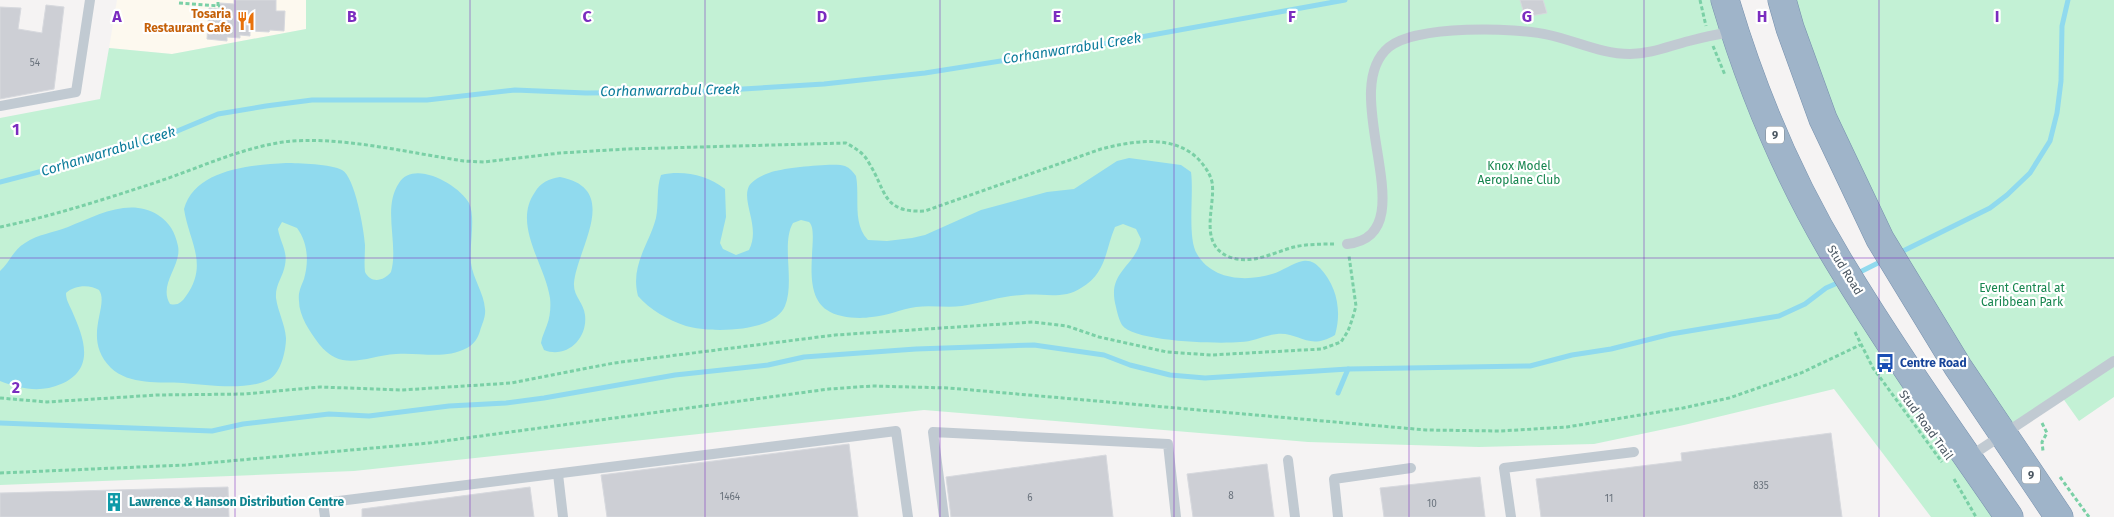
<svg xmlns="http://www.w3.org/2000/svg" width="2114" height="517" font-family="'Fira Sans',sans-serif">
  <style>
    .commercial { fill: #fdf9ef }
    .green { fill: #c3f1d5 }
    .water { fill: #90daee }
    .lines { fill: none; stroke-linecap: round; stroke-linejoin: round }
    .stream { stroke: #90daee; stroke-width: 5 }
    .building { fill: #cdcfd5; stroke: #d7d9de }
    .trunk-casing { stroke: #7690ad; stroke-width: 29 }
    .path { stroke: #7ad0a6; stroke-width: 3; stroke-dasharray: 4 2.5; stroke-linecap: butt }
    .service { stroke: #c1cad2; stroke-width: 10 }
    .trunk { stroke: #9fb4c9; stroke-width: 28 }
    .grid { fill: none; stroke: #7b2cbf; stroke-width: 1; stroke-opacity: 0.55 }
    .labels { text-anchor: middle; stroke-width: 4.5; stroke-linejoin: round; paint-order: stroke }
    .number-label { font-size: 10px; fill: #6b747e }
    .shield { fill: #fff; stroke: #808990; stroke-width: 1 }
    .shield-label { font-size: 11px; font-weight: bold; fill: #4a5661 }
    .food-label { font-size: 12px; font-weight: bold; fill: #c56008; stroke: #fff; text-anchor: end }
    .park-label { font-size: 12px; fill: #17864f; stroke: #fff }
    .street-label { font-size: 12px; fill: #4a5661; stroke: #fff }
    .transit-label { font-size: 12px; font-weight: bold; fill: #164399; stroke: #fff; text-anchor: start }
    .culture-label { font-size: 12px; font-weight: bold; fill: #0d838f; stroke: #fff; text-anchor: start }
    .water-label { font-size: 14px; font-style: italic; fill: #0c7c9b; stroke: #fff }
    .grid-label { font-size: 16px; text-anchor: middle; font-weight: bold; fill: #7b2cbf; stroke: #fff; stroke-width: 4.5; stroke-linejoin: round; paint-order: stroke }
  </style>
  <rect width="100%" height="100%" fill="#f5f3f3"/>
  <polygon class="commercial" points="117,0 306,0 306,29 172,54 109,48"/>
  <g class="green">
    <polygon points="306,0 1725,0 1781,150 2009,517 1931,517 1834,389 1684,425 1594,444 1479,447 1308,442 924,410 354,471 0,485 0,118 100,99 109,48 172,54 306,29"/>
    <polygon points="1782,0 2114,0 2114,397 2079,421 2062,397 2003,433 1880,239"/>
  </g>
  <g class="water">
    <path d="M1129,158L1181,165L1191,172C1194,194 1187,238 1197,254C1212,280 1246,282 1272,274C1283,271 1292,263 1303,261C1311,260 1315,263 1320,268C1337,286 1342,311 1335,335C1308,351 1300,332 1277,334C1264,335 1253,342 1240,342C1219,344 1134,342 1122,325C1119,320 1117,312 1116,307C1106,271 1136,267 1141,239L1136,229L1123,224L1115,227C1105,250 1107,273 1081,288C1063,300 1042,293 1022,295C1001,296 982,303 962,306C947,308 931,305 916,307C901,309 887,316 872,317C859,319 838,318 827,310C798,291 821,232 809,222L801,220L793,223C781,243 795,282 785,306C774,333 709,333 686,326C668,320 650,310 638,296C630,265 649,245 656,218C659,204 656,189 661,175C683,170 707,175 725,189L726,217L720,243L723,249L736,255L749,250C761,227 741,202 749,186C753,179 767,173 775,171C786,168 836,162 845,166C850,168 853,172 856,176C860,197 852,224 868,240L887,241L912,238L925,235L981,210L1047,192L1074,189L1117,161Z"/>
    <path d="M286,163C298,163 332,164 342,170C355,177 364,230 365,245C365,254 364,263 365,272C371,284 384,281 391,272C399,244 382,208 399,183C414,159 459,185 469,203C476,218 469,245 471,263C473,279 484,293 485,309C486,317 482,324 480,331C478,338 474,344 467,348C445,360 419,352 396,354C366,356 342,373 319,344C310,332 299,316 299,301C298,292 301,287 304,279C309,261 308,243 297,228L282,222L278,229C280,242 288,251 285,265C283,277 275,285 276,298C278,312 285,324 286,338C286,351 281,372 270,379C248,391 208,385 183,383C160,382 129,385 111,368C81,338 110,306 99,290C90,284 74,285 66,293C66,300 69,304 72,311C84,338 96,369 61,384C41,393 20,389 0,381V271C10,262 13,250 25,243C38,234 53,233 68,227C96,216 129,197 158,215C170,223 175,232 178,246C182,266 158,284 170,304C178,306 182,302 186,296C209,264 189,242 184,209C195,169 251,165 286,163Z"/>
    <path d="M560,177C622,189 577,248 574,283C573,296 584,303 585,315C588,339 566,359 544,350L541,343C542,336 545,331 547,325C550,317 551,307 550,298C545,264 512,225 535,192C541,182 549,179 560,177Z"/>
  </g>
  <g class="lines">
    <g class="stream">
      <polyline points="0,182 104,155 163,137 218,114 266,106 312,100 427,100 515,90 586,93 693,92 824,84 925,73 1058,52 1345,0"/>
      <polyline points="1899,253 1990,208 2007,195 2030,173 2050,141 2057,113 2061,81 2062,26 2068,0"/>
      <polyline points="1856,274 1884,260"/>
      <polyline points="1338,393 1348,369 1530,366 1572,355 1611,349 1671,334 1779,316 1805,304 1826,288 1842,281"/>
      <polyline points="0,423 212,431 243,424 329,414 369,416 449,406 506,403 544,398 675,375 768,365 804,357 916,349 1034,345 1104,355 1130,365 1170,375 1205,378 1348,369"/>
    </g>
  </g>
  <g class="building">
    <polygon points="234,0 276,0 276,11 285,11 284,31 270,30 269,32 250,31 250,36 240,35 240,38 227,37 227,41 207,39 209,8 219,9 220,3 234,4"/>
    <polygon points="1520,0 1543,0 1547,13 1525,17"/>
    <polygon points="46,5 64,7 54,89 0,99 0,7 21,8 18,29 42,33"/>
    <polygon points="1831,433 1842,517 1541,517 1536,479 1682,461 1681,453"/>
    <polygon points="849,444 858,517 607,517 601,475"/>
    <polygon points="1106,455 1113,517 951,517 946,477"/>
    <polygon points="1267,464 1274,517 1193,517 1187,474"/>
    <polygon points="1480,477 1485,517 1384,517 1380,488"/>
    <polygon points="228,487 229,517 0,517 0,493"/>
    <polygon points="530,487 534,517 362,517 362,509"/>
  </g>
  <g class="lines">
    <g class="trunk-casing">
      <g id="trunk">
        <path d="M1725,0C1752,91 1790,181 1839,262C1892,350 1951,433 2009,517"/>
        <polyline points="1782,0 1790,28 1823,119 1880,239 1958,367 2059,517"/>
      </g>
    </g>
    <g class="path">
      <polyline points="1700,0 1706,26"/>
      <polyline points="179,3 220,6"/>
      <polyline points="218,6 218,0"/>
      <polyline points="1713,46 1725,75"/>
      <path d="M0,227C53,216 105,199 157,182C199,168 238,149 283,142C336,135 410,153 464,161L484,162L560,153L627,149L846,143C855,148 864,153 869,163C887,192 882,213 925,211L1101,149C1133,141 1176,133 1201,162C1206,168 1210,174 1212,182C1216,205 1198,242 1227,256C1250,266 1272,253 1294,247C1307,244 1322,244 1336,244"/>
      <polyline points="1855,332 1873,368 1942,462"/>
      <polyline points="0,398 47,402 157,395 245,394 320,387 402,390 511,383 614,363 835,335 1033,322 1067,326 1099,337 1167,352 1211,355 1322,349 1341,342 1348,331 1352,320 1356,306 1349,256"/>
      <polyline points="2042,423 2047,433 2042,442 2043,451"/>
      <polyline points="0,473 185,465 429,443 829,389 872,386 949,388 1426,430 1500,431 1567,427 1683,408 1729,398 1801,373 1860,345"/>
      <polyline points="2060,477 2089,517"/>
      <polyline points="1954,479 1976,517"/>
    </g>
    <g class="service">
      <polyline points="0,106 76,92 90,0"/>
      <path d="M1347,244C1430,235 1334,92 1389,47C1417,25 1515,27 1549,35C1576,41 1602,54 1630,54C1651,54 1669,46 1689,41C1704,37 1718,34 1733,32"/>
      <polyline points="1969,457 2114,361"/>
      <polyline points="1288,460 1295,517"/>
      <polyline points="558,474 563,517"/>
      <polyline points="325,517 323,503 896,431 908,517"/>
      <polyline points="944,517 933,432 1168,444 1176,517"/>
      <polyline points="1338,517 1334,479 1411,468"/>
      <polyline points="1511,517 1504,468 1634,452"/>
    </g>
    <use href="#trunk" class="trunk"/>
  </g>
  <path class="grid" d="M235,0V517M470,0V517M705,0V517M940,0V517M1174,0V517M1409,0V517M1644,0V517M1879,0V517M0,258H2114"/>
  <defs>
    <g id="restaurant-bare" transform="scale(1.5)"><path d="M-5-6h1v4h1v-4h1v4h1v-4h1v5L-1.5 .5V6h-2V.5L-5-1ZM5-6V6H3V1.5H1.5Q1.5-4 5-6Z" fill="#e8710a" stroke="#fff" stroke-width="2.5" paint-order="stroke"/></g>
    <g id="bus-bare" transform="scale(1.5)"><path d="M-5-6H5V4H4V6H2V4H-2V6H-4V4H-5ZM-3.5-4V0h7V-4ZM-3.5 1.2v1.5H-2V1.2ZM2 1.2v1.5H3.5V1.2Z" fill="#1a4fb4" stroke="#fff" stroke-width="2.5" paint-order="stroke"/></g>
    <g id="building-bare" transform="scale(1.5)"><path d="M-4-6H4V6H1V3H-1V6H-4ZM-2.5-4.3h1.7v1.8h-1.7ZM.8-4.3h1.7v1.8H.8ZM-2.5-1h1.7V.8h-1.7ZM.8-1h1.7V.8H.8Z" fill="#0f9aa8" stroke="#fff" stroke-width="2.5" paint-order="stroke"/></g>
  </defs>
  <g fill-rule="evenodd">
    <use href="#restaurant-bare" x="246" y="21"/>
    <use href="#bus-bare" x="1885" y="363"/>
    <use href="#building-bare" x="114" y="502"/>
  </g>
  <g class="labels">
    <g class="number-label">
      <text x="35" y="66">54</text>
      <text x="1761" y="489">835</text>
      <text x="1231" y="499">8</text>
      <text x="730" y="500">1464</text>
      <text x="1030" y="501">6</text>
      <text x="1609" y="502">11</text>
      <text x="1432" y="507">10</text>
    </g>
    <g class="shield">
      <rect x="1766" y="126.5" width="18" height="17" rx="4"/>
      <rect x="2022" y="466.5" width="18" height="17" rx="4"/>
    </g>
    <g class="shield-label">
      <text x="1775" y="139">9</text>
      <text x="2031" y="479">9</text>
    </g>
    <g class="food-label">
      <text x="231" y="18">Tosaria<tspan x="231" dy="14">Restaurant Cafe</tspan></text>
    </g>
    <g class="park-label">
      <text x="1519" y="170">Knox Model<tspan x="1519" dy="14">Aeroplane Club</tspan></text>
      <text x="2022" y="292">Event Central at<tspan x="2022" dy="14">Caribbean Park</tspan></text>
    </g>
    <g class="street-label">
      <text transform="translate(1845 270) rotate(58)" y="4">Stud Road</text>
      <text transform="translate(1926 425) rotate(54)" y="4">Stud Road Trail</text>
    </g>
    <g class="transit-label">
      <text x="1900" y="367">Centre Road</text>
    </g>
    <g class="culture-label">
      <text x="129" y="506">Lawrence &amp; Hanson Distribution Centre</text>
    </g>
    <g class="water-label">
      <text transform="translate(1072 48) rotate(-9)" y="5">Corhanwarrabul Creek</text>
      <text transform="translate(670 90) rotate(-1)" y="5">Corhanwarrabul Creek</text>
      <text transform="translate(108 151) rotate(-17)" y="5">Corhanwarrabul Creek</text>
    </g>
  </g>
  <g class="grid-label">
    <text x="117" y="22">A</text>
    <text x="352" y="22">B</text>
    <text x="587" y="22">C</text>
    <text x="822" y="22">D</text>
    <text x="1057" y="22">E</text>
    <text x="1292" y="22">F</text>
    <text x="1527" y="22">G</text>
    <text x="1762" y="22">H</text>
    <text x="1997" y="22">I</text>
    <text x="16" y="135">1</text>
    <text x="16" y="393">2</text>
  </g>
</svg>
